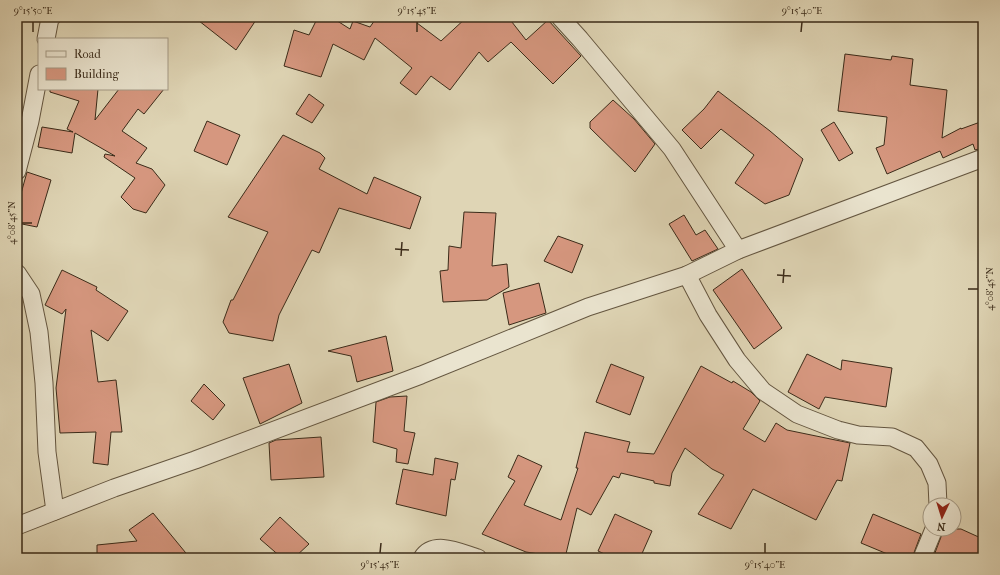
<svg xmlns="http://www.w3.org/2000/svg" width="1000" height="575" font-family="'IM FELL French Canon',serif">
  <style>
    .building { fill: #d6977f; stroke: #3b2b19 }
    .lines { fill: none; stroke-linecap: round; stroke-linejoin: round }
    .minor-casing { stroke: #645640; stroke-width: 19 }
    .minor { stroke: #eae4cf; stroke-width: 17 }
    .ticks { fill: none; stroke: #3b2b19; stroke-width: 1.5 }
    .neatline { fill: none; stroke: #3b2b19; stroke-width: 1.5 }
    .ticks-label { font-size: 10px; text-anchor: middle; fill: #3b2b19 }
  </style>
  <rect width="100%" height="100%" fill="#dfd5b5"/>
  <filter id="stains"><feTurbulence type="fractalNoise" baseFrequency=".005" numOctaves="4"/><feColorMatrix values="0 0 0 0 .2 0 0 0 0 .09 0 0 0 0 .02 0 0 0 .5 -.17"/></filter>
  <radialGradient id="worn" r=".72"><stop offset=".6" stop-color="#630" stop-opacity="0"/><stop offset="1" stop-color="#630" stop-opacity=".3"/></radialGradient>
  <g class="building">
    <polygon points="194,17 258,17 236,50"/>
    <polygon points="318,17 331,17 350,29 353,21 370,27 377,17 421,17 417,23 441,41 467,17 508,17 526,40 548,20 581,56 553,84 511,42 488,62 479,52 450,90 431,76 416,95 400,83 412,68 375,38 364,60 333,44 321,77 284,66 294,30 309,35"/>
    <polygon points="845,54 891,60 892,56 913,59 910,85 947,90 942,138 961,128 961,129 983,121 983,148 975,150 973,144 943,158 940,151 887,174 876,148 884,145 887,117 838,111"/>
    <polygon points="50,89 98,89 95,120 119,89 164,89 144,114 138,109 122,131 147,148 136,163 152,169 165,185 146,213 133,209 121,197 135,178 104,157 105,154 115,156 75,133 72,153 38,147 42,127 73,132 67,129 79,101 50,92"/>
    <polygon points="718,91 770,131 803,159 789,195 765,204 735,183 754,155 721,129 701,149 682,130 704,109"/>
    <polygon points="309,94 324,105 312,123 296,114"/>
    <polygon points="613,100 634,119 655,144 635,172 590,128 590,122"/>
    <polygon points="207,121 240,135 227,165 194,151"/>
    <polygon points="834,122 853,153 839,161 821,130"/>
    <polygon points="283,135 320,153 325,158 319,169 367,194 374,177 421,197 410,229 339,208 319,253 312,250 279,315 273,341 229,333 223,322 231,300 233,300 268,232 228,217"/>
    <polygon points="27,172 51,180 37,227 17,223 17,208"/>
    <polygon points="464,212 496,213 492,266 507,264 509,287 487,300 443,302 440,271 448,270 449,246 461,248"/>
    <polygon points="684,215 696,235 705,230 718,249 692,261 669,224"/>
    <polygon points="558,236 583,245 572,273 544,261"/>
    <polygon points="742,269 782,328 754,349 713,290"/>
    <polygon points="62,270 97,287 96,290 128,311 108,341 91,330 98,382 116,380 122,432 111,432 108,465 93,463 96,432 60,433 56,388 66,309 62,314 45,305"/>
    <polygon points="539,283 546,313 509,325 503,293"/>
    <polygon points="386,336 393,371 357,382 351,356 328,351"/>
    <polygon points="807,354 841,370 842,360 892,368 886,407 825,397 819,409 788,392"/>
    <polygon points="289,364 302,403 260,424 243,378"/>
    <polygon points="611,364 644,377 630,415 596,402"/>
    <polygon points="701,366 732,383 733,381 751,392 760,401 743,429 765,442 776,423 787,430 850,443 842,481 837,480 816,520 753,489 731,529 698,514 724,475 712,469 685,448 672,473 670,486 654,483 654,481 621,473 619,478 613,476 591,515 577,508 565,558 551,558 552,556 526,552 482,534 515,481 508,477 518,455 542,466 524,505 561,520 578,468 576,468 585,432 630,442 627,452 654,454"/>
    <polygon points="204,384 225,405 213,420 191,401"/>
    <polygon points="407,396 404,431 415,433 408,464 396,462 397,449 373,442 376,402 390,397"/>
    <polygon points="321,437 324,477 271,480 269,443 276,440"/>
    <polygon points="435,458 458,463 455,480 451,479 446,516 396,504 403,469 433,475"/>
    <polygon points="153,513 190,558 97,558 97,545 137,541 129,530"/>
    <polygon points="615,514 652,531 640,558 613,558 598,551"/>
    <polygon points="873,514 921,534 912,558 897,558 861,543"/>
    <polygon points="280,517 309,544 294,558 282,558 260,539"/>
    <polygon points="944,529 961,529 983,539 983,558 933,558"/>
  </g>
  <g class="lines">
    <g class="minor-casing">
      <g id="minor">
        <polyline points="560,17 580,39 672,149 738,250"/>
        <polyline points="46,39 50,18 52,17"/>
        <polyline points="17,171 30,121 39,74"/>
        <polyline points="17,273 31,294 39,332 44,383 47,452 55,511"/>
        <polyline points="687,275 708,315 737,360 763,391 797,414 838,430 858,435 892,437 916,448 929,464 937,483 938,505"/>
        <polyline points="17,526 114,488 195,460 421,375 588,307 687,275 738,250 983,158"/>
        <path d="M422,558C434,539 461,553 478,558"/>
        <polyline points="922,558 934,529"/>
      </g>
    </g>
    <use href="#minor" class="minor"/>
  </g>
  <path class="ticks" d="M33,32V22M417,32V22M801,32L802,22M22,223H32M395,249L409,250M401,256L402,242M777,275L791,276M783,283L784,269M968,289H978M380,553L381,543M765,553V543"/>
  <rect width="1000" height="575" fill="none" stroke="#dfd5b5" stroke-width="44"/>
  <rect x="38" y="38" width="130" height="52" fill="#eae4cf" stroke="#a49a86"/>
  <rect x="46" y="51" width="20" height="6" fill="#eae4cf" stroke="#a49a86"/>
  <text x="74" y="58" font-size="12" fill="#3b2b19">Road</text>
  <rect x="46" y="68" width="20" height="12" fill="#d6977f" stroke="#a49a86"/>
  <text x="74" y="78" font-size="12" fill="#3b2b19">Building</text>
  <g transform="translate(942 517) rotate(184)"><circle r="19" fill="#eae4cf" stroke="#a49a86"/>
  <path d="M0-3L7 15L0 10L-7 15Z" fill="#8f2418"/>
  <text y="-6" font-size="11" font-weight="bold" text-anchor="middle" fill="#3b2b19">N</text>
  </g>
  <rect x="22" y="22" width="956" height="531" class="neatline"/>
  <g class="ticks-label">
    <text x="33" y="14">9°15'50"E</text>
    <text x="417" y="14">9°15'45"E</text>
    <text x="802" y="14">9°15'40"E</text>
    <text transform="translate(11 223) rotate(-90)" y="4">4°08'45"N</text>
    <text transform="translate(989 289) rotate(-90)" y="4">4°08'45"N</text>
    <text x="380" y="568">9°15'45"E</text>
    <text x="765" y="568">9°15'40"E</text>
  </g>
  <rect width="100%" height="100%" filter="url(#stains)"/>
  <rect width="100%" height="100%" fill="url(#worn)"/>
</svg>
